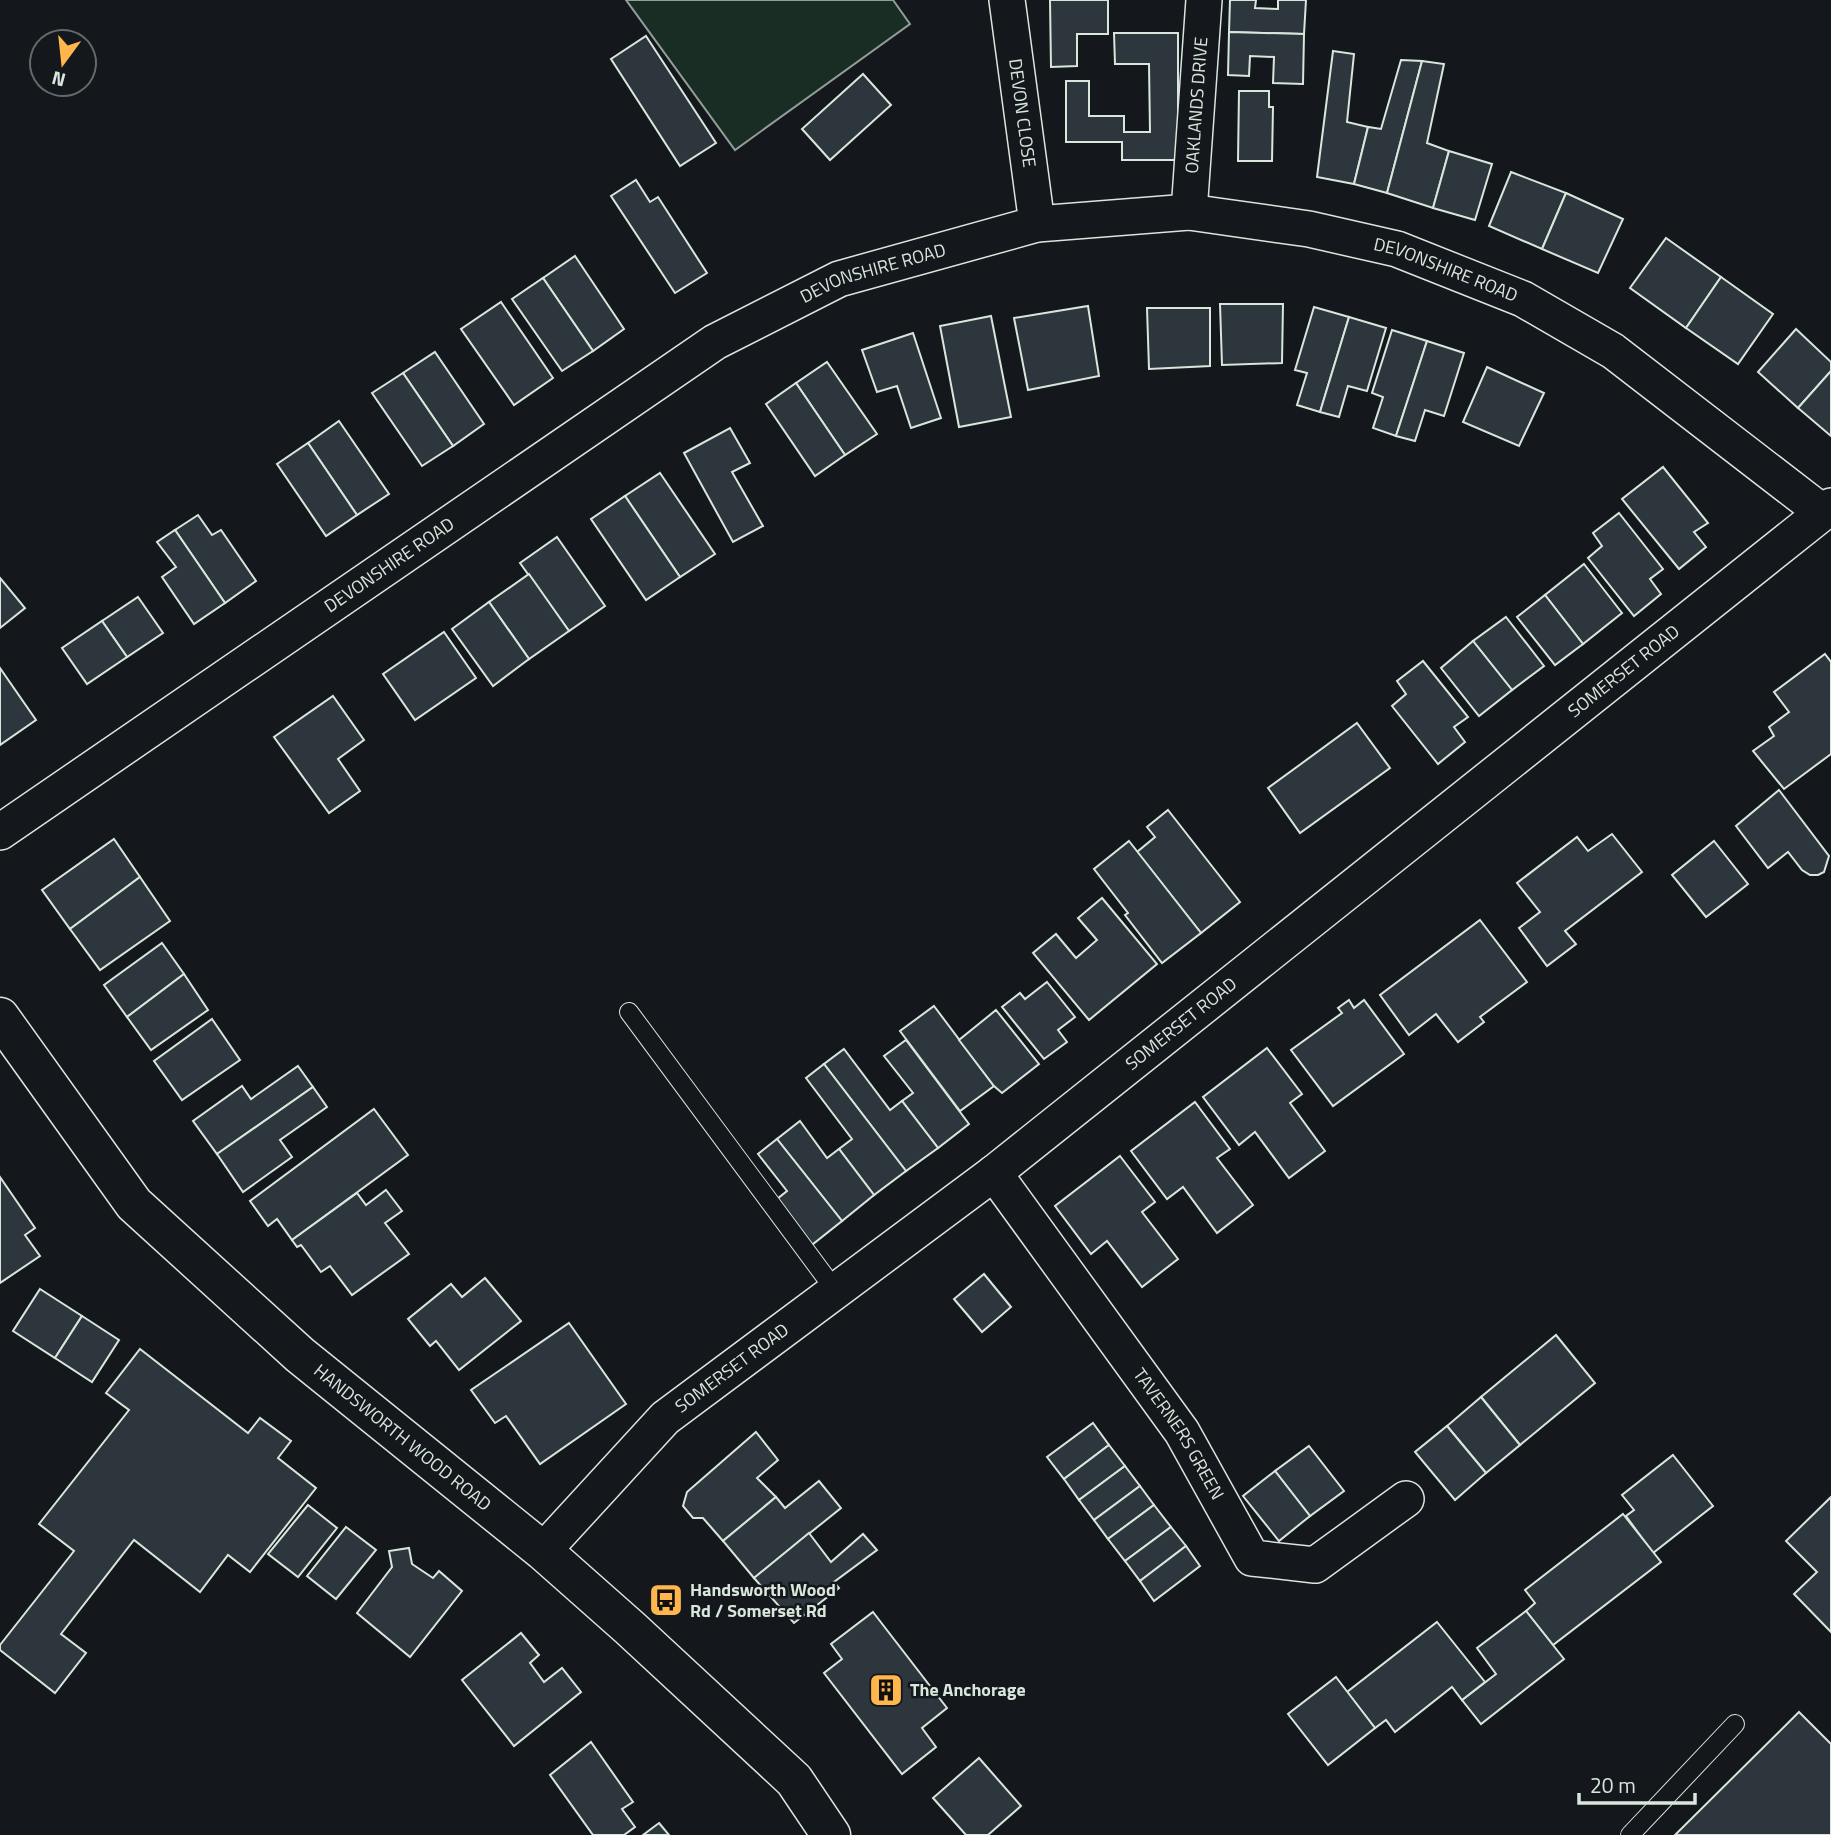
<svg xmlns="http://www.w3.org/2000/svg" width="1831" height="1835" font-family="'Titillium Web',sans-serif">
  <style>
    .green { fill: #1a2d24; stroke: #939e99; stroke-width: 2 }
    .building { fill: #2c363c; stroke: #d8e6dc; stroke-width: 2 }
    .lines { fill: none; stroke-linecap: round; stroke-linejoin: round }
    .lane-casing { stroke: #d8e6dc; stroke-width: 20 }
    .street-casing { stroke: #d8e6dc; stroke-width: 38 }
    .secondary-casing { stroke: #d8e6dc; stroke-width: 41 }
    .lane { stroke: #14181c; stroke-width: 18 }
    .street { stroke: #14181c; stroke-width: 35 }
    .secondary { stroke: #14181c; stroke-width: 38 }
    .labels { text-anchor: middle; stroke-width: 5; stroke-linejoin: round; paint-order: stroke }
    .street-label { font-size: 18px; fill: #d8e6dc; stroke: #14181c }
    .poi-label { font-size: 18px; font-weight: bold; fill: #d8e6dc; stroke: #14181c; text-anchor: start }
  </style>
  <rect width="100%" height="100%" fill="#14181c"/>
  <polygon class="green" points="626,0 893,0 910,24 735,150"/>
  <g class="building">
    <polygon points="1050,0 1108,0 1108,34 1077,34 1077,66 1051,67"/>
    <polygon points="1230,0 1256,0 1255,8 1278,9 1278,0 1306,0 1304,34 1229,32"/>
    <polygon points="1229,32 1304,34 1303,84 1273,83 1274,57 1250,56 1249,76 1228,75"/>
    <polygon points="1114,33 1178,33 1178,160 1122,160 1122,142 1066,142 1066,81 1089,81 1089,116 1124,116 1124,132 1150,132 1149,64 1115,64"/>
    <polygon points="646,36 716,143 680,166 611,59"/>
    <polygon points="1333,51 1354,54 1347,122 1368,127 1354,184 1317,177"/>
    <polygon points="1401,60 1422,61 1387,193 1354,184 1368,127 1381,129"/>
    <polygon points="1422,61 1444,64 1427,143 1449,151 1433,208 1387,193"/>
    <polygon points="863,74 891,105 830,160 802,129"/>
    <polygon points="1239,91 1269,91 1269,107 1273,107 1272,161 1238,161"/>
    <polygon points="1449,151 1492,164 1475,220 1433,208"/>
    <polygon points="1511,172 1566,193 1542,249 1489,226"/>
    <polygon points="636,180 650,202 658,197 707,273 675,293 611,196"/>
    <polygon points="1566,193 1623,219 1598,273 1542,249"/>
    <polygon points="1666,238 1721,277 1686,328 1630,288"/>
    <polygon points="575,256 624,329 593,351 543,278"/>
    <polygon points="1721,277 1773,314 1738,364 1686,328"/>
    <polygon points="543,278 593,351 562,371 512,299"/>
    <polygon points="501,302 553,378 514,405 461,329"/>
    <polygon points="1220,304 1283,304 1282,363 1222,365"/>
    <polygon points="1088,306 1099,376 1028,390 1014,318"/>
    <polygon points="1314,307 1349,317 1320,412 1297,405 1307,373 1295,370"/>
    <polygon points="1147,308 1210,308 1210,366 1149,369"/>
    <polygon points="991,316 1011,417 959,427 940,326"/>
    <polygon points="1349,317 1386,328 1367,391 1348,386 1339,417 1320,412"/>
    <polygon points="1796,329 1831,362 1831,371 1798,408 1758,372"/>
    <polygon points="1392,330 1427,341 1396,436 1373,428 1383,397 1372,393"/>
    <polygon points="913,333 941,418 911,428 897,386 877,392 862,350"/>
    <polygon points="1427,341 1464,353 1444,416 1425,410 1415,441 1396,436"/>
    <polygon points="435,352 484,424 453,446 403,373"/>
    <polygon points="827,362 877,434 845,455 796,383"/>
    <polygon points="1487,367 1544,393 1519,446 1463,422"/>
    <polygon points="1831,371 1831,436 1798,408"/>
    <polygon points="403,373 453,446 422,466 372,393"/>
    <polygon points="796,383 845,455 815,476 766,404"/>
    <polygon points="339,421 389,494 357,515 308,443"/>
    <polygon points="730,428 750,463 732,472 763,526 733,542 684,453"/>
    <polygon points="308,443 357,515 326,536 277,464"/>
    <polygon points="1663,467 1708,523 1694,532 1706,547 1679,569 1622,499"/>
    <polygon points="660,473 715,554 680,577 625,496"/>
    <polygon points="625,496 680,577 646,600 591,519"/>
    <polygon points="1619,513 1663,569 1650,579 1661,594 1634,616 1588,558 1602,546 1593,533"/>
    <polygon points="198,515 212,535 221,530 256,581 225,603 175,530"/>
    <polygon points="175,530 225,603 194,624 162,577 176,567 157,542"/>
    <polygon points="557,537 605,606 569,631 520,563"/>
    <polygon points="1584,564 1622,613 1583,644 1545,595"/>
    <polygon points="529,574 569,631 529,659 489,602"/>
    <polygon points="0,578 25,608 0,628"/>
    <polygon points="1545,595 1583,644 1555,665 1517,617"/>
    <polygon points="138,597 163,633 127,657 102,621"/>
    <polygon points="489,602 529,659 493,686 452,629"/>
    <polygon points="1506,617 1544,666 1512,690 1473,641"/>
    <polygon points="102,621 127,657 87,684 62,648"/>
    <polygon points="444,632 476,678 415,720 383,674"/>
    <polygon points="1473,641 1512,690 1479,716 1441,668"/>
    <polygon points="1825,654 1831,662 1831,754 1784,789 1753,751 1774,736 1769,727 1789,712 1774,692"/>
    <polygon points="1423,661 1468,717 1454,727 1465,742 1438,764 1392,706 1406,694 1397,681"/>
    <polygon points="0,668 36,720 0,745"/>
    <polygon points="333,696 364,740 338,759 360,791 329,813 274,737"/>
    <polygon points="1357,723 1390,768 1300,833 1268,788"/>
    <polygon points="1779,790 1829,856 1824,872 1818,875 1810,875 1802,870 1788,852 1768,868 1736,826"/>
    <polygon points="1168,810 1240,902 1201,933 1137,852 1155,837 1147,827"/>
    <polygon points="1612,834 1642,872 1565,931 1576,944 1547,966 1519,928 1540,912 1517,883 1577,837 1588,851"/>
    <polygon points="114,839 140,877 70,929 42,890"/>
    <polygon points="1129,841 1201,933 1162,963 1125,915 1128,913 1094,869"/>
    <polygon points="1714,841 1748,884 1706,917 1672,875"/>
    <polygon points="140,877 170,921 100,970 70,929"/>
    <polygon points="1102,898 1157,964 1089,1020 1033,953 1056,934 1076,958 1097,940 1078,918"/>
    <polygon points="1480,920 1527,982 1480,1017 1484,1022 1458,1042 1436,1014 1409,1035 1380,995"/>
    <polygon points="162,943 184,974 127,1017 104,985"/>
    <polygon points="184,974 208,1010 151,1050 127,1017"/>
    <polygon points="1047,982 1075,1017 1058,1030 1067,1042 1044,1059 1002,1007 1020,993 1025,999"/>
    <polygon points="1349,1000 1354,1008 1364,1000 1404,1054 1333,1106 1291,1050 1342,1013 1338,1008"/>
    <polygon points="934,1006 994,1086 960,1111 900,1031"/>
    <polygon points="996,1010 1039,1064 1002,1093 994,1086 959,1040"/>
    <polygon points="212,1019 240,1060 182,1100 154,1061"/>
    <polygon points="906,1040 969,1124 938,1148 902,1101 913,1093 884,1056"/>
    <polygon points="1267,1048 1302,1094 1290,1103 1325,1151 1289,1178 1255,1132 1239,1145 1203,1097"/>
    <polygon points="844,1049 890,1110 902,1101 938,1148 906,1171 824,1064"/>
    <polygon points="824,1064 906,1171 874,1195 839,1149 852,1139 806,1078"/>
    <polygon points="298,1066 313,1087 217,1154 193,1121 242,1086 251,1099"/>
    <polygon points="313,1087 327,1107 280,1140 292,1157 243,1192 217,1154"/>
    <polygon points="1195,1102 1230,1149 1217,1158 1253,1205 1217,1233 1183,1187 1167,1199 1131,1151"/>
    <polygon points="374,1109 408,1155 292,1240 277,1219 268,1226 250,1201"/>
    <polygon points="800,1121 827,1158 839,1149 874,1195 842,1221 777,1139"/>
    <polygon points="777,1139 842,1221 808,1248 772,1203 787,1191 758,1154"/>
    <polygon points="1120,1156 1155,1202 1142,1212 1178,1259 1142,1287 1107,1241 1091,1254 1055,1206"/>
    <polygon points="0,1177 35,1228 25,1235 40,1256 0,1283"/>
    <polygon points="386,1190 402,1211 385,1223 409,1254 352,1295 330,1266 321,1272 301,1245 297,1247 292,1240 357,1193 366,1205"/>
    <polygon points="984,1274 1011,1307 982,1332 954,1299"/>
    <polygon points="485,1278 521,1321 459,1370 436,1341 430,1346 408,1319 451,1284 462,1297"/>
    <polygon points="40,1289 82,1316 55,1358 13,1331"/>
    <polygon points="82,1316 119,1340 92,1382 55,1358"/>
    <polygon points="569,1323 626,1404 540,1464 506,1416 495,1423 471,1390"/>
    <polygon points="1556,1335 1595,1383 1520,1445 1481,1397"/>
    <polygon points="140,1349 248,1433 260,1418 291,1441 278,1458 316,1488 250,1572 228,1555 200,1592 134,1540 61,1634 86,1653 55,1693 0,1650 0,1645 74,1551 39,1524 129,1410 106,1393"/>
    <polygon points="1481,1397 1520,1445 1486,1473 1447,1426"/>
    <polygon points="1093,1423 1109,1445 1064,1479 1047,1457"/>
    <polygon points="1447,1426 1486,1473 1455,1500 1415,1452"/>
    <polygon points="756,1432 778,1460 757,1478 776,1497 723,1541 703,1518 693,1518 683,1506 687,1492"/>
    <polygon points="1109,1445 1125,1466 1079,1500 1064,1479"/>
    <polygon points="1309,1446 1344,1491 1310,1516 1275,1471"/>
    <polygon points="1673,1455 1713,1506 1653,1553 1626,1516 1634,1510 1622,1495"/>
    <polygon points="1125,1466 1140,1486 1094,1520 1079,1500"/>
    <polygon points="1275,1471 1310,1516 1279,1541 1243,1496"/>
    <polygon points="819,1481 841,1508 754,1578 723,1541 776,1497 785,1508"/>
    <polygon points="1140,1486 1154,1505 1108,1539 1094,1520"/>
    <polygon points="1831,1497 1831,1632 1794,1594 1817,1572 1786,1541"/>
    <polygon points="308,1505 337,1528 298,1577 268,1554"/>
    <polygon points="1154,1505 1171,1527 1125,1561 1108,1539"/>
    <polygon points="1623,1514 1661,1562 1553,1645 1526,1611 1535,1603 1525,1590"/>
    <polygon points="346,1527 376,1550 336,1599 307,1576"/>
    <polygon points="1171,1527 1186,1546 1140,1581 1125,1561"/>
    <polygon points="809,1533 831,1562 863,1534 877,1550 834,1582 839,1588 794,1623 754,1578"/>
    <polygon points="1186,1546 1200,1566 1154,1601 1140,1581"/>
    <polygon points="409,1548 412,1564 433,1578 439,1571 462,1591 410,1657 357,1613 392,1567 389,1551"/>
    <polygon points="1526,1611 1564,1659 1481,1724 1462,1700 1496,1674 1477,1648"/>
    <polygon points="873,1612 947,1708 922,1728 936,1747 902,1774 824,1673 842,1659 831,1644"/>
    <polygon points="1437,1622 1485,1682 1462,1700 1452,1687 1395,1732 1386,1720 1375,1728 1347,1692"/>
    <polygon points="521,1633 539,1655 530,1663 544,1682 562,1668 581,1692 514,1746 462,1680"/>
    <polygon points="1336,1677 1375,1728 1328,1765 1288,1714"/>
    <polygon points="1799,1712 1831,1744 1831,1835 1675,1835"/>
    <polygon points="591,1742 633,1802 622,1809 635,1827 624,1835 593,1835 550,1775"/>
    <polygon points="979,1758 1021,1806 988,1835 966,1835 933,1798"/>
    <polygon points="659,1823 669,1835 643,1835"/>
  </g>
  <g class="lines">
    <g class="lane-casing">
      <g id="lane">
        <polyline points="629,1012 835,1290"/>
        <polyline points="1630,1835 1735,1724"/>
      </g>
    </g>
    <g class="street-casing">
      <g id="street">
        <path id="s1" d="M1007,0L1037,224"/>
        <path id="s2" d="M1189,212L1204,0"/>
        <path id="s3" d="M0,832L715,342L839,279L1037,224L1189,212L1309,229L1397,249L1523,299L1613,351L1822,512"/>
        <path id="s4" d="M994,1173L1182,1432L1252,1558L1315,1565L1406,1499"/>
        <path id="s5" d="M543,1551L665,1418L994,1173L1831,506"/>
      </g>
    </g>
    <g class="secondary-casing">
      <g id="secondary">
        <path id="s6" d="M0,1017L134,1204L300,1355L543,1551L630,1628L794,1780L831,1835"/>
      </g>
    </g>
    <use href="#lane" class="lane"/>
    <use href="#street" class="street"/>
    <use href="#secondary" class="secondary"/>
  </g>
  <defs>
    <g id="bus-square" transform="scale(1.75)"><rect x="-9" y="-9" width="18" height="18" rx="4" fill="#ffb74d" stroke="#14181c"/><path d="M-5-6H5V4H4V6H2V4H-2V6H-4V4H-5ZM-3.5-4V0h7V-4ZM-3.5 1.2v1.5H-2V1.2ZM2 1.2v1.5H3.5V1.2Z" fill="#111"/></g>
    <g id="building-square" transform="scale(1.75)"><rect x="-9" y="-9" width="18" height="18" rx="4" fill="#ffb74d" stroke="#14181c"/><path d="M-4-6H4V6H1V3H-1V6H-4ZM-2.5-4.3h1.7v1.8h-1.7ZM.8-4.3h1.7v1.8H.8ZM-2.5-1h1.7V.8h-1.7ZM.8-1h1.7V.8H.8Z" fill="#111"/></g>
  </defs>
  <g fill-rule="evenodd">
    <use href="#bus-square" x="666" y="1600"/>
    <use href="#building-square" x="886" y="1690"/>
  </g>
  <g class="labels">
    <g class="street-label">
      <text dy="6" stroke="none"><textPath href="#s2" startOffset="107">OAKLANDS DRIVE</textPath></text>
      <text dy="6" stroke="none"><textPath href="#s1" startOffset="114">DEVON CLOSE</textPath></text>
      <text dy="6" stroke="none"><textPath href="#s3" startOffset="1628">DEVONSHIRE ROAD</textPath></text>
      <text dy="6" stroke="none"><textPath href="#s3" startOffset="1040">DEVONSHIRE ROAD</textPath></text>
      <text dy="6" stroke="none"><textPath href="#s3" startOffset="472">DEVONSHIRE ROAD</textPath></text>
      <text dy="6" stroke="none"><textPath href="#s5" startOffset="1396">SOMERSET ROAD</textPath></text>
      <text dy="6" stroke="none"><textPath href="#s5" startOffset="830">SOMERSET ROAD</textPath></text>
      <text dy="6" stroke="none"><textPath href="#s5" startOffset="264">SOMERSET ROAD</textPath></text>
      <text dy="6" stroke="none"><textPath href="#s4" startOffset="320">TAVERNERS GREEN</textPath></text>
      <text dy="6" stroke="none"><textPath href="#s6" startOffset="586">HANDSWORTH WOOD ROAD</textPath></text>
    </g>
    <g class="poi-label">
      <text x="690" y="1596">Handsworth Wood<tspan x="690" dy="21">Rd / Somerset Rd</tspan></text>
      <text x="910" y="1696">The Anchorage</text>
    </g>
  </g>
  <g transform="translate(63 63) rotate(195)"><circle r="33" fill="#14181c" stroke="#626a69" stroke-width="2"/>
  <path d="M0-5L12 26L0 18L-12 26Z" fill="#ffb74d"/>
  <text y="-10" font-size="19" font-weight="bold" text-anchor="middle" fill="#d8e6dc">N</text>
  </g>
  <path d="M1579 1793v10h116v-10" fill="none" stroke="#d8e6dc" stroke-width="3.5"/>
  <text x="1590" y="1793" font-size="21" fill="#d8e6dc" stroke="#14181c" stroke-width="5" paint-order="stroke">20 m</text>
</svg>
